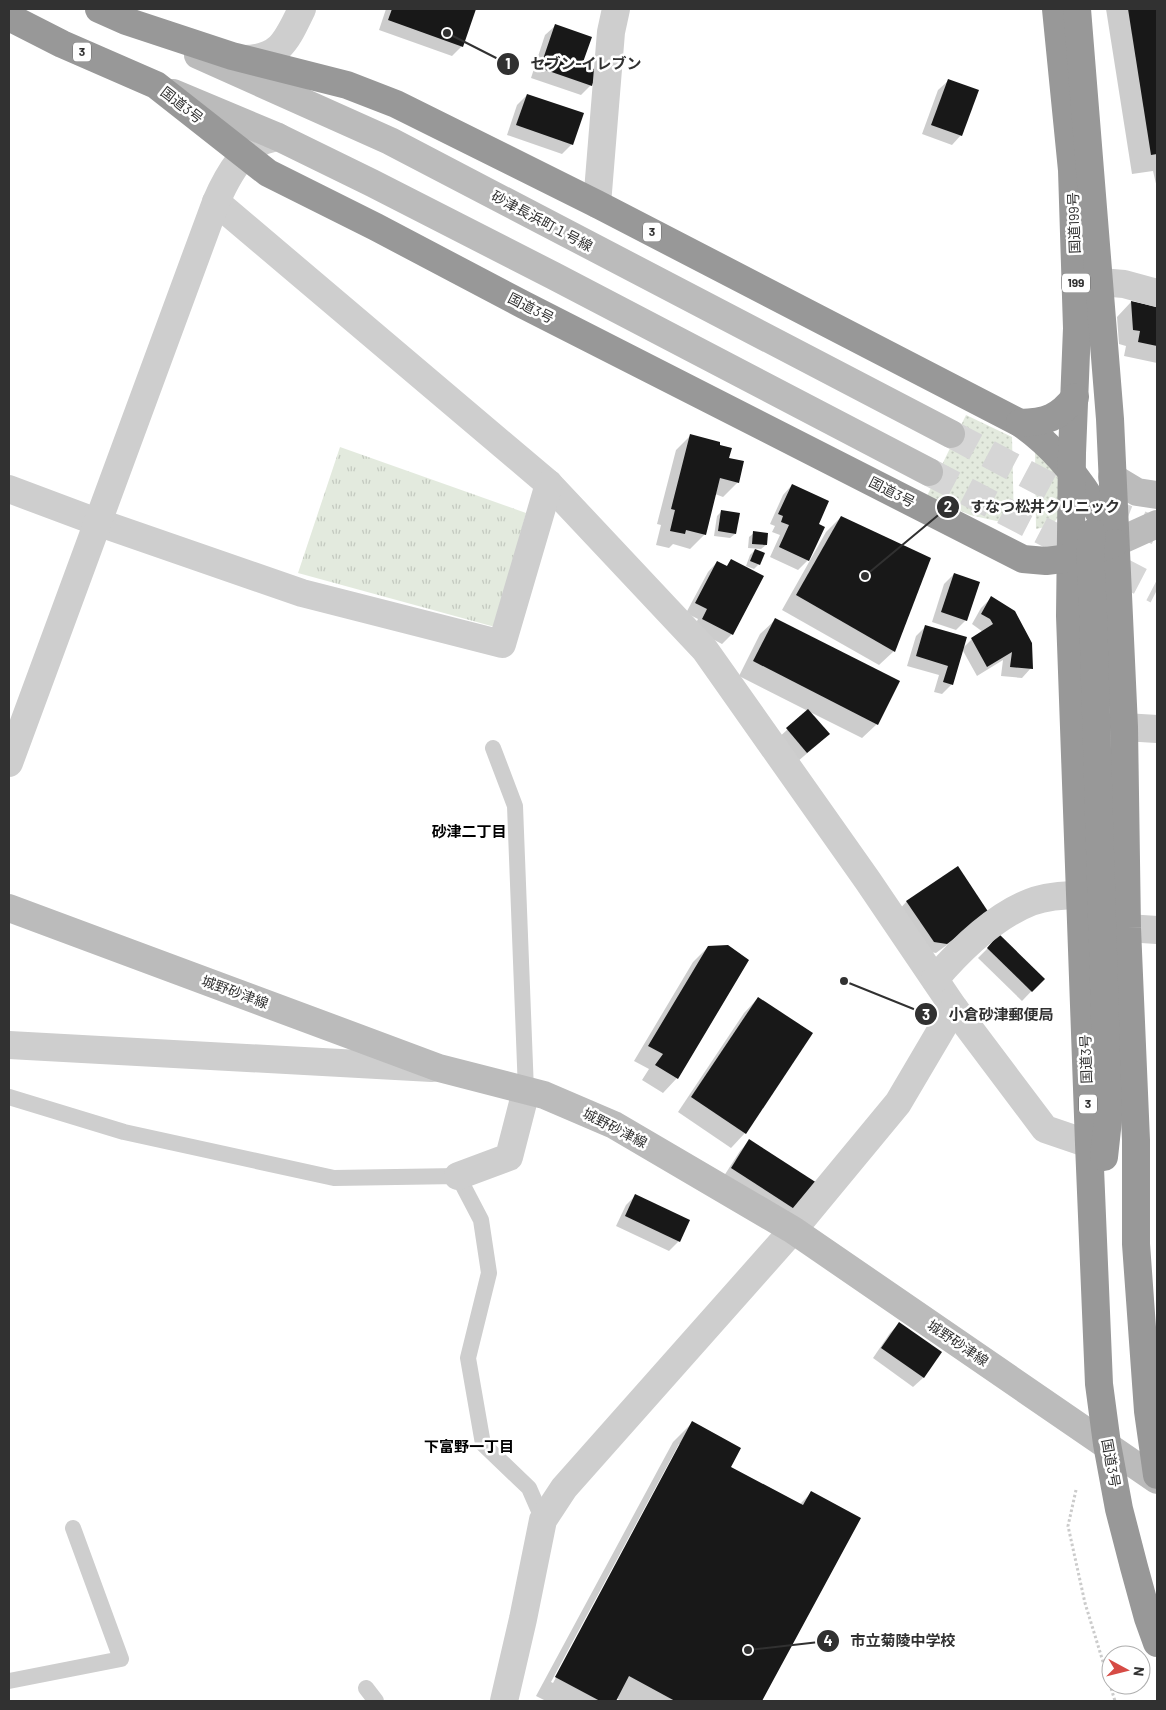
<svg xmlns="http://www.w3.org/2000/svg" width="1166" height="1710" font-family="Barlow,'Noto Sans JP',sans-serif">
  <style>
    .grass { fill: url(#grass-dots) }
    .park { fill: url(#park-tufts) }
    .shadow { fill: #0003; fill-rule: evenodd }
    .building { fill: #181818 }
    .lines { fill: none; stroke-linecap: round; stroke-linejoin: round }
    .secondary-tunnel { stroke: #d6d6d6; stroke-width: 28; stroke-dasharray: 28 14; stroke-linecap: butt }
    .path { stroke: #cbcbcb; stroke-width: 3; stroke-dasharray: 2.5 2.5; stroke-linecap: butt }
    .lane { stroke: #cecece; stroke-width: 16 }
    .street { stroke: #cecece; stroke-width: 28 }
    .secondary { stroke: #bbb; stroke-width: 28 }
    .highway { stroke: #989898; stroke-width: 28 }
    .labels { text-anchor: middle; stroke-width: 5; stroke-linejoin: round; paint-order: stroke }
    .shield { fill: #fff; stroke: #6f6f6f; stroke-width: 1 }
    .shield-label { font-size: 12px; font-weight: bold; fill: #313131 }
    .street-label { font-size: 14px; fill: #313131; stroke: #fff }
    .neighbourhood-label { font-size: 15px; font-weight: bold; fill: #000; stroke: #fff }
    .leader { fill: none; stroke: #313131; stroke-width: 2 }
    .callout-dot { fill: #313131; stroke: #fff; stroke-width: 2 }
    .mark-label { font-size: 15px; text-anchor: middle; font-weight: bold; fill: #fff }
    .callout-label { font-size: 15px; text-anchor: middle; font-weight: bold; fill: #313131; stroke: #fff; stroke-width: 5; stroke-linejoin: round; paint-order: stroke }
  </style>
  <defs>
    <pattern id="grass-dots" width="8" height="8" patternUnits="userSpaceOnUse" patternTransform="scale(1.25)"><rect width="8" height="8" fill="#e3eade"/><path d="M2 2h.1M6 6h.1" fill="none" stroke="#c3c9bf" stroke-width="1.8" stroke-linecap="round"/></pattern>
    <pattern id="park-tufts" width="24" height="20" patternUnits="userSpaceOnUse" patternTransform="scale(1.25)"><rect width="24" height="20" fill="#e3eade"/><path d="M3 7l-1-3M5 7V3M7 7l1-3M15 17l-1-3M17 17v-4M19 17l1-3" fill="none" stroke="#c3c9bf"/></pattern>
  </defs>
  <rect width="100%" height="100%" fill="#fff"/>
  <g class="grass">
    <polygon points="966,415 1012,437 1014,525 970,515 927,496"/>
    <polygon points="1035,451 1054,471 1061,483 1061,515 1050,526 1036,529"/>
  </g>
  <polygon class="park" points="340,447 526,513 495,627 298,573"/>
  <g class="shadow">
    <polygon points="386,9 474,9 462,46 452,56 379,30"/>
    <polygon points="1106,9 1157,9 1157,188 1153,171 1132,174"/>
    <polygon points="555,26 581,66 591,85 581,95 531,78 545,35"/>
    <polygon points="948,81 961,135 952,145 922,134 938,90"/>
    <polygon points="527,95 572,144 562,154 507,135 517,105"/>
    <polygon points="1131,302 1157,308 1157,363 1124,356 1126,346 1119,344 1117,317"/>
    <polygon points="691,435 718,446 728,459 738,482 723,497 715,494 705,534 690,549 673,544 669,548 656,545 661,525 657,524 676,450"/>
    <polygon points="792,485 817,525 808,560 798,570 770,557 780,535 772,532 775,526 770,524 783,495"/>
    <polygon points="722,511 735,534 730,538 714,536 717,516"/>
    <polygon points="841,517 894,651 879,665 782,610 826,532"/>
    <polygon points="754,533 766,545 761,549 748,548 749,537"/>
    <polygon points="755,550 759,564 754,569 746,566 750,555"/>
    <polygon points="731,561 762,577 732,634 722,644 693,629 698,619 686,613 708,572 717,562 726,567"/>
    <polygon points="954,574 966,620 956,630 932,622 944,584"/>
    <polygon points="991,598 1031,668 1022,678 1001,676 1003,660 977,676 962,649 952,684 942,694 934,692 939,675 907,666 916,636 925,627 962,649 972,639 983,632 972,624 981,608"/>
    <polygon points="775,620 877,724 862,738 808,711 828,734 818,744 797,762 777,739 808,711 739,676 760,634"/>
    <polygon points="907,901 978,922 936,953 924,951 898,911"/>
    <polygon points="990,946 1043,979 1022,1001 978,958"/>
    <polygon points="708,947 677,1078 663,1093 642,1080 649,1069 634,1061 693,962"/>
    <polygon points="758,998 745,1133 731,1148 678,1112 744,1013"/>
    <polygon points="749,1141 815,1183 788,1220 722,1179 740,1151"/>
    <polygon points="635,1196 679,1241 669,1251 616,1226 626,1205"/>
    <polygon points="899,1324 940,1353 923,1378 913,1387 873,1358 890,1333"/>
    <path d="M692,1423L729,1467L799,1505L811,1493L859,1518L760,1701H621L616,1698L614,1701H546L536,1696L673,1442ZM679,1444H681L553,1683L551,1682Z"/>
  </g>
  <g class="building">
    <polygon points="392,9 476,9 463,47 388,20"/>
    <polygon points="1128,9 1157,9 1157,154 1151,155"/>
    <polygon points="555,24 592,37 582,65 597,70 592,86 540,68"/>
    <polygon points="948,79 979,90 962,136 931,125"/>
    <polygon points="527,94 584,113 573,145 516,125"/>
    <polygon points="1131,301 1157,307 1157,346 1138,342 1140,331 1133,330"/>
    <polygon points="690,434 720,442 720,445 732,448 729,458 744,461 739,483 720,478 706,535 686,530 685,534 670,531 675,510 671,509"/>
    <polygon points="792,484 829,501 819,524 825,527 809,561 779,547 789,525 781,522 783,516 778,514"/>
    <polygon points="721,510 740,513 736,534 718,531"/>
    <polygon points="841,516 931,558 895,652 796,595"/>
    <polygon points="753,531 768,533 767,545 752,544"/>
    <polygon points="755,549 765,553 760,565 750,561"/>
    <polygon points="731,559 764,576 733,635 702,619 707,609 695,603 717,561 727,566"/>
    <polygon points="954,573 980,582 967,621 941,612"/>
    <polygon points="991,596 1015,611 1032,643 1033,669 1010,667 1012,652 987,667 971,638 993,624 990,619 981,614"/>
    <polygon points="775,618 900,681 878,725 753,661"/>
    <polygon points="925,625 967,637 953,685 943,682 948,666 916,656"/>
    <polygon points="808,709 830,734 807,753 786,728"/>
    <polygon points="958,866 989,913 947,944 934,942 906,901"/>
    <polygon points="999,934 1045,979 1032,992 987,948"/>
    <polygon points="728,945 749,960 678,1079 655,1065 663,1054 648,1046 708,946"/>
    <polygon points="758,997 813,1033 746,1134 691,1097"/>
    <polygon points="749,1139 817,1183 799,1212 731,1168"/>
    <polygon points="635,1194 690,1220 680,1242 625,1216"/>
    <polygon points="899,1322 942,1352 924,1378 881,1348"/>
    <polygon points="692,1421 741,1448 731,1467 803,1505 811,1491 861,1518 762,1701 675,1701 629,1676 616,1701 600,1701 555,1677"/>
  </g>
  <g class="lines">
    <g class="secondary-tunnel">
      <polyline points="951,434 1070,497 1157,531"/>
      <polyline points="929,472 1157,590"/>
    </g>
    <polyline class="path" points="1076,1490 1068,1526 1085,1603 1115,1701"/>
    <g class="lane">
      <polyline points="493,748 515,806 526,1091"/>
      <polyline points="9,1097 124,1132 334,1178 458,1176 481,1220 489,1273 468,1358 483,1444 529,1488 543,1520"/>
      <polyline points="9,1681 121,1659 73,1528"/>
      <polyline points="366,1688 376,1701"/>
    </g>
    <g class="street">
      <path d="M243,59C281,59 287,39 302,9"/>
      <polyline points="216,202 549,484 705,650 868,881 954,1008 1045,1129 1089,1144"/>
      <polyline points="597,204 611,32 616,9"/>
      <polyline points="1100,282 1124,284 1157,293"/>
      <polyline points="9,489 97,522 302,593 502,644 549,484"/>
      <polyline points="1124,727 1157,729"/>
      <path d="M9,763L216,202C225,181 241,151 263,141C268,139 273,138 278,137"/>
      <polyline points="1127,928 1157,930"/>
      <path d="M935,979C960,950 995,916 1031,902C1047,896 1064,895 1081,895"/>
      <polyline points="9,1045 432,1068"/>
      <polyline points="458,1176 509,1157 526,1091"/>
      <polyline points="504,1701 523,1619 543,1520 564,1488 793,1230 898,1103 954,1008"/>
    </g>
    <g class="secondary">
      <polyline points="198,55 390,141 951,434"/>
      <polyline points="173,93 278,137 372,183 554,276 929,472"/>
      <polyline points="1112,477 1137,492 1157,495"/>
      <polyline points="1115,543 1157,524"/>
      <polyline points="9,908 439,1068 544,1095 614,1125 793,1230 1157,1480"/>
    </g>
    <g class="highway">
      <path d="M99,9L126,21L232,56L347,85L396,104L597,204L1020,423C1062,452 1090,492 1112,537"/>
      <polyline points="1056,9 1072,170 1077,328 1072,453 1070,616 1089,1144 1099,1384 1107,1444 1119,1509 1134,1567 1148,1618 1157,1643"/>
      <polyline points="1077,9 1110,419 1124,727 1127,928 1136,1140 1136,1244 1148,1411 1157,1475"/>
      <polyline points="9,17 62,44 156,85 268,173 376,227 524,305 1023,559 1046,561 1070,558 1115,543"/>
      <path d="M1020,423C1046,422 1059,418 1075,397"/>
      <polyline points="1092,533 1090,551 1093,614 1108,1120 1104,1157"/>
    </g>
  </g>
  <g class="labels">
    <g class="shield">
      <rect x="73" y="42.5" width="18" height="19" rx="4"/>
      <rect x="643" y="222.5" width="18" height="19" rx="4"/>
      <rect x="1062" y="273.5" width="28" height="19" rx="4"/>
      <rect x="1079" y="1094.5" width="18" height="19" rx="4"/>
    </g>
    <g class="shield-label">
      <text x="82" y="56">3</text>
      <text x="652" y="236">3</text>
      <text x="1076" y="287">199</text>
      <text x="1088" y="1108">3</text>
    </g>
    <g class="street-label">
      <text transform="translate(182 105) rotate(38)" y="5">国道3号</text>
      <text transform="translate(542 221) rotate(28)" y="5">砂津長浜町１号線</text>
      <text transform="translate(1074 223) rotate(-92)" y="5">国道199号</text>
      <text transform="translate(531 308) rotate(27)" y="5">国道3号</text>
      <text transform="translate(892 492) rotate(27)" y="5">国道3号</text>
      <text transform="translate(235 992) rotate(20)" y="5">城野砂津線</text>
      <text transform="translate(1086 1059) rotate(-92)" y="5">国道3号</text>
      <text transform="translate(615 1128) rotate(27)" y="5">城野砂津線</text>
      <text transform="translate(958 1343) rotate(34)" y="5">城野砂津線</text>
      <text transform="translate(1111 1463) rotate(80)" y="5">国道3号</text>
    </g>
    <g class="neighbourhood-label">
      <text x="469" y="837">砂津二丁目</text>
      <text x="469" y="1452">下富野一丁目</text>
    </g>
  </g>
  <path class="leader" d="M447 33L508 64M865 576L948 507M844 981L926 1014M748 1650L828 1641"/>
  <g class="callout-dot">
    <circle cx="447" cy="33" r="5"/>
    <circle cx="865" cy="576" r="5"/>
    <circle cx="844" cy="981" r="5"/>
    <circle cx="748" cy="1650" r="5"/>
    <circle cx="508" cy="64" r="12"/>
    <circle cx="948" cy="507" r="12"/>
    <circle cx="926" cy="1014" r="12"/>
    <circle cx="828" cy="1641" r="12"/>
  </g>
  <g class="mark-label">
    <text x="508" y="69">1</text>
    <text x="948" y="512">2</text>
    <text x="926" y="1020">3</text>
    <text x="828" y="1646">4</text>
  </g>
  <g class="callout-label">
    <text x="586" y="69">セブン-イレブン</text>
    <text x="1045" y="512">すなつ松井クリニック</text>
    <text x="1001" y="1020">小倉砂津郵便局</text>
    <text x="903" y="1646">市立菊陵中学校</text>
  </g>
  <rect width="1166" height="1710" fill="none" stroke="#313131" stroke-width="20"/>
  <g transform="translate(1126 1670) rotate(97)"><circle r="24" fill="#ffffff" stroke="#adadad"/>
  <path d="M0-4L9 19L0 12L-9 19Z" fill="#d64b45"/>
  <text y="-8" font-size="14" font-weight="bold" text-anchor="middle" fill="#313131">N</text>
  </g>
</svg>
